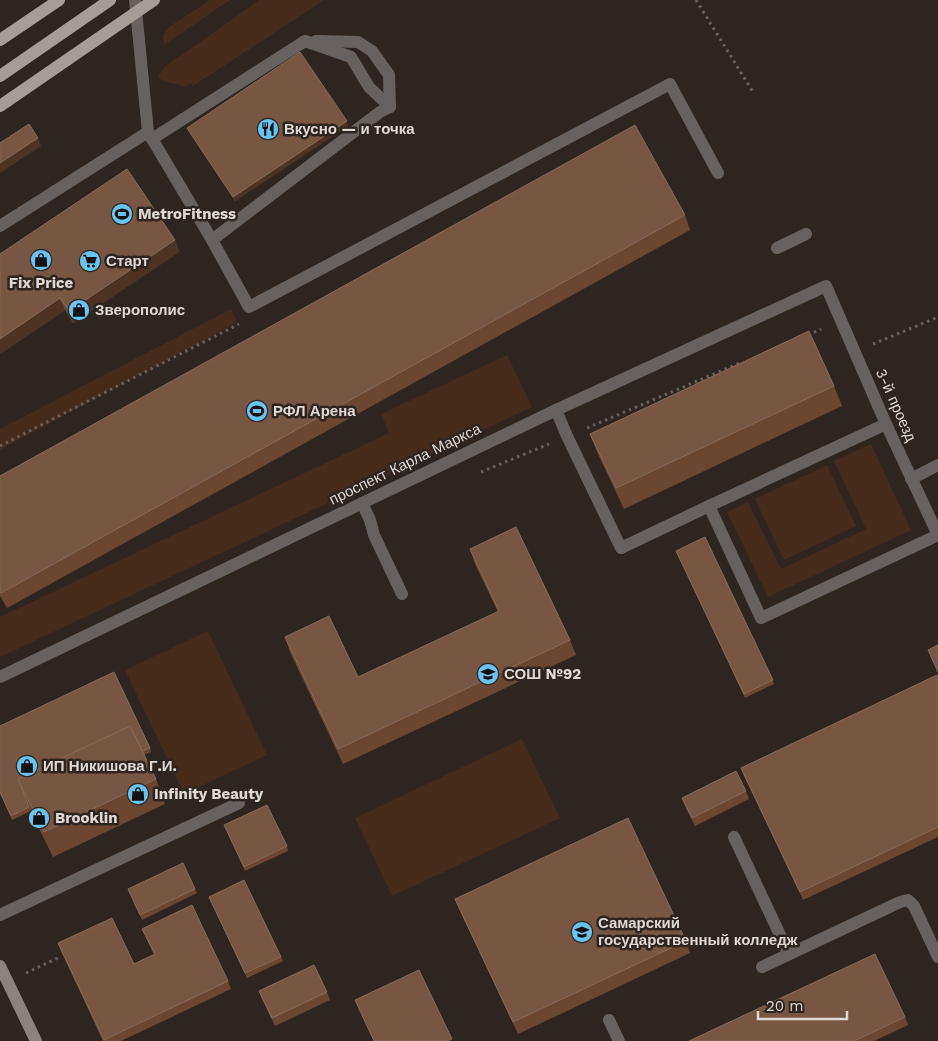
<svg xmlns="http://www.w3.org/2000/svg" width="938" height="1041" font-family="'Work Sans',sans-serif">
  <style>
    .green { fill: #452b1c }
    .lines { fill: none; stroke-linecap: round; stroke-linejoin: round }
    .path { stroke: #675f5b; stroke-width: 3; stroke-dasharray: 2.5 4; stroke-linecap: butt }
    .service { stroke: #676260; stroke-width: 12 }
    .minor { stroke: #676260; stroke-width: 12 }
    .secondary { stroke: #8b837f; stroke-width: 12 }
    .primary { stroke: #a69d98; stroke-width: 12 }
    .wall { fill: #6b4732 }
    .shaded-wall { fill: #4d3324 }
    .building { fill: #775744; stroke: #876b5a }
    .labels { text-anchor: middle; stroke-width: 5; stroke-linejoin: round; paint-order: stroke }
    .poi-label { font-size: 15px; font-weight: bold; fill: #ded8d5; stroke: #2e2521; text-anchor: start }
    .street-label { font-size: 15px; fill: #ded8d5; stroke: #2e2521 }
  </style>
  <rect width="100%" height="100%" fill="#2e2521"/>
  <g class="green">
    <polygon points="210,0 230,0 164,45 163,36 169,27"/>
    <polygon points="260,0 324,0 193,86 191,83 186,87 163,81 157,76 167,65"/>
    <polygon points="231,309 237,322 0,450 0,429"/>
    <polygon points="507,355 532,407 0,657 0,617 389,433 381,414"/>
    <polygon points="871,444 911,530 768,597 727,512 748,502 781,569 866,529 834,461"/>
    <polygon points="827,465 856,526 784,560 755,499"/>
    <polygon points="208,631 267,755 184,794 125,670"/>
    <polygon points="522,739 560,818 392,896 355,818"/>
  </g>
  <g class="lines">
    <g class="path">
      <polyline points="696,0 753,92"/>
      <polyline points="808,335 821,329"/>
      <polyline points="873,344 938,317"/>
      <polyline points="587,428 742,362"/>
      <polyline points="0,446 239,324"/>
      <polyline points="481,472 549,444"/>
      <polyline points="26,973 60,957"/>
    </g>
    <g class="service">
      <polyline points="135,0 148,132 212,240 249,307 670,84 718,173"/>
      <polyline points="316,41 358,42 372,51 389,75 390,107"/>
      <polyline points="152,139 305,41 351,57 369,87 390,107 380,112 212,240"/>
      <polyline points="0,226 148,132"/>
      <polyline points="777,248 806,234"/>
      <polyline points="556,410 567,436 621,548 709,506 761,618 938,535"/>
      <polyline points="911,479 938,465"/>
      <polyline points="362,503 370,520 374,535 402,594"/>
      <polyline points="709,506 886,424"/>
      <polyline points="734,837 789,954"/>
      <polyline points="0,915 239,803"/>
      <polyline points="762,967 900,902 908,900 914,906 938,957"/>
      <polyline points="609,1020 619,1041"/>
    </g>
    <polyline class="minor" points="0,677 556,410 826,286 886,424 938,535"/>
    <polyline class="secondary" points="0,966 36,1041"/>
    <g class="primary">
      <polyline points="0,40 59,0"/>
      <polyline points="0,76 110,0"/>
      <polyline points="0,106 154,0"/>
    </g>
  </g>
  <g class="wall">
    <polygon points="348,126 235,201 189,132 187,128"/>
    <polygon points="685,215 690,230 7,608 0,596 0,476"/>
    <polygon points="175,240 179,252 73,323 65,310 0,354 0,254"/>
    <polygon points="834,386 842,406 624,509 598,454 590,434"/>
    <polygon points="470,549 570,640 576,655 343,764 290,652 285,637 358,677 498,612 475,564"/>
    <polygon points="676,551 773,680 774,684 745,698"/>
    <polygon points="938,677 938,837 803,900 744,776 741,768"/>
    <polygon points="0,726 150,748 151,752 144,755 156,779 165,804 53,857 30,810 31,811 12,820 0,793"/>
    <polygon points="746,791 749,799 695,826 685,806 682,798"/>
    <polygon points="224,825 287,846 288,851 245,871"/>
    <polygon points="128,889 195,889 197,893 142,920"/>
    <polygon points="209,897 281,957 283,961 247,978"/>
    <polygon points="455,899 686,941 690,953 518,1034 460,911"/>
    <polygon points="142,929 228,981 231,989 121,1041 103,1041 61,951 58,943 134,964 154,955"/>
    <polygon points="259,991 327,992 330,1000 275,1026 262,999"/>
    <polygon points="905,1017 908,1025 874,1041 689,1041"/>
  </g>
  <g class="shaded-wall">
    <polygon points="347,121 348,126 235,201 233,197"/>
    <polygon points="38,138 41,146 0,173 0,163"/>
    <polygon points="175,240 179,252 73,323 69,311"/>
    <polygon points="60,298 65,310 0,354 0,339"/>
  </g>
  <g class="building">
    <polygon points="300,52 347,121 233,197 187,128"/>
    <polygon points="29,124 38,138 0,163 0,143"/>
    <polygon points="635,125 685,215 1,593 0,591 0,476"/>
    <polygon points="127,169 175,240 69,311 60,298 0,339 0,254"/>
    <polygon points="809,331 834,386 616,488 590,434"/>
    <polygon points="516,527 570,640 338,749 285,637 329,616 358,677 499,611 470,549"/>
    <polygon points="705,537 773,680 744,694 676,551"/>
    <polygon points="938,645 938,672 928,650"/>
    <polygon points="114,672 150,748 142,751 130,726 18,779 29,807 11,816 0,792 0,726"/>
    <polygon points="937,675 938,677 938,827 800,892 741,768"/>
    <polygon points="130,726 156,779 44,832 18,779"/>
    <polygon points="736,771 746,791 692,818 682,798"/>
    <polygon points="267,805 287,846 244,867 224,825"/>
    <polygon points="628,818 686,941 513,1022 455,899"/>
    <polygon points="183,863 195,889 140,915 128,889"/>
    <polygon points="244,880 281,957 245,973 209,897"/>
    <polygon points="192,905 228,981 104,1040 58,943 112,918 134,964 155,954 142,929"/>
    <polygon points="875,954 905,1017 854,1041 689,1041"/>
    <polygon points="314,965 327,992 272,1018 259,991"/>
    <polygon points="419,970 452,1039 448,1041 374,1041 355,1000"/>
  </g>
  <defs>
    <g id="restaurant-disc" transform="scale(1.125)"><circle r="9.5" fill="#67c4f0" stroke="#2e2521"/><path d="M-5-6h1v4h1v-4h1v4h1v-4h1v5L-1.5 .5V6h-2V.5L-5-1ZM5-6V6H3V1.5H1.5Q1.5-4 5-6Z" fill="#111"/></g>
    <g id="stadium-disc" transform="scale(1.125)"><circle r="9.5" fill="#67c4f0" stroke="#2e2521"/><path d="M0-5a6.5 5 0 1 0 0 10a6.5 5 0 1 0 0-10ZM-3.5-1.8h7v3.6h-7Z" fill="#111"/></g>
    <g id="shop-disc" transform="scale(1.125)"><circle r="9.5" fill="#67c4f0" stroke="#2e2521"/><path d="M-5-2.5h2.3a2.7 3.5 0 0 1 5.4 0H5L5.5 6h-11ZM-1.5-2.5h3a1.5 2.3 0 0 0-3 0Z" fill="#111"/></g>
    <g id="supermarket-disc" transform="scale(1.125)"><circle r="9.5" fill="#67c4f0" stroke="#2e2521"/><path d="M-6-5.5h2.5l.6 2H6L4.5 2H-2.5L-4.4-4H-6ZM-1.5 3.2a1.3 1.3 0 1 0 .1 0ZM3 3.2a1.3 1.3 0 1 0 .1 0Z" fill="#111"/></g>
    <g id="school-disc" transform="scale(1.125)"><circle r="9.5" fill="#67c4f0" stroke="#2e2521"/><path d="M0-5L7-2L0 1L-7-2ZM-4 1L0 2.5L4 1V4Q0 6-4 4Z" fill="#111"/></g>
    <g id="university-disc" transform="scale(1.125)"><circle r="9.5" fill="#67c4f0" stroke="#2e2521"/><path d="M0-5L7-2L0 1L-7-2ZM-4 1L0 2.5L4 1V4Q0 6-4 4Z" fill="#111"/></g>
  </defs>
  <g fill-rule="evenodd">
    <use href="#restaurant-disc" x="268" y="129"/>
    <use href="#stadium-disc" x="122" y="214"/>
    <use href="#shop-disc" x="41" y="260"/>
    <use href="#supermarket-disc" x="90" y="261"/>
    <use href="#shop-disc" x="79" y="310"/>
    <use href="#stadium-disc" x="257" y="411"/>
    <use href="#school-disc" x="488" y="674"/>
    <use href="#shop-disc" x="27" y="766"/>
    <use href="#shop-disc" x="138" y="794"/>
    <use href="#shop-disc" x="39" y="818"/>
    <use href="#university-disc" x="582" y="932"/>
  </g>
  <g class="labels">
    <g class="poi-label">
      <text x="284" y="134">Вкусно — и точка</text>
      <text x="138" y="219">MetroFitness</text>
      <text x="106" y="266">Старт</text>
      <text x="41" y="288" text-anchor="middle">Fix Price</text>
      <text x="95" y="315">Зверополис</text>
      <text x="273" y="416">РФЛ Арена</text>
      <text x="504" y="679">СОШ №92</text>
      <text x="43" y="771">ИП Никишова Г.И.</text>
      <text x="154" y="799">Infinity Beauty</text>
      <text x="55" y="823">Brooklin</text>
      <text x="598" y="928">Самарский<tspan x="598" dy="17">государственный колледж</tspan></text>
    </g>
    <g class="street-label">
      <text transform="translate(896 405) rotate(66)" y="5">3-й проезд</text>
      <text transform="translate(405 464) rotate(-26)" y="5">проспект Карла Маркса</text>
    </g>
  </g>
  <path d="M758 1011v8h89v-8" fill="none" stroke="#ded8d5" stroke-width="2.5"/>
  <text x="766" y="1011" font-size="15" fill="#ded8d5" stroke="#2e2521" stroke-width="4" paint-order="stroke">20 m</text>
</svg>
